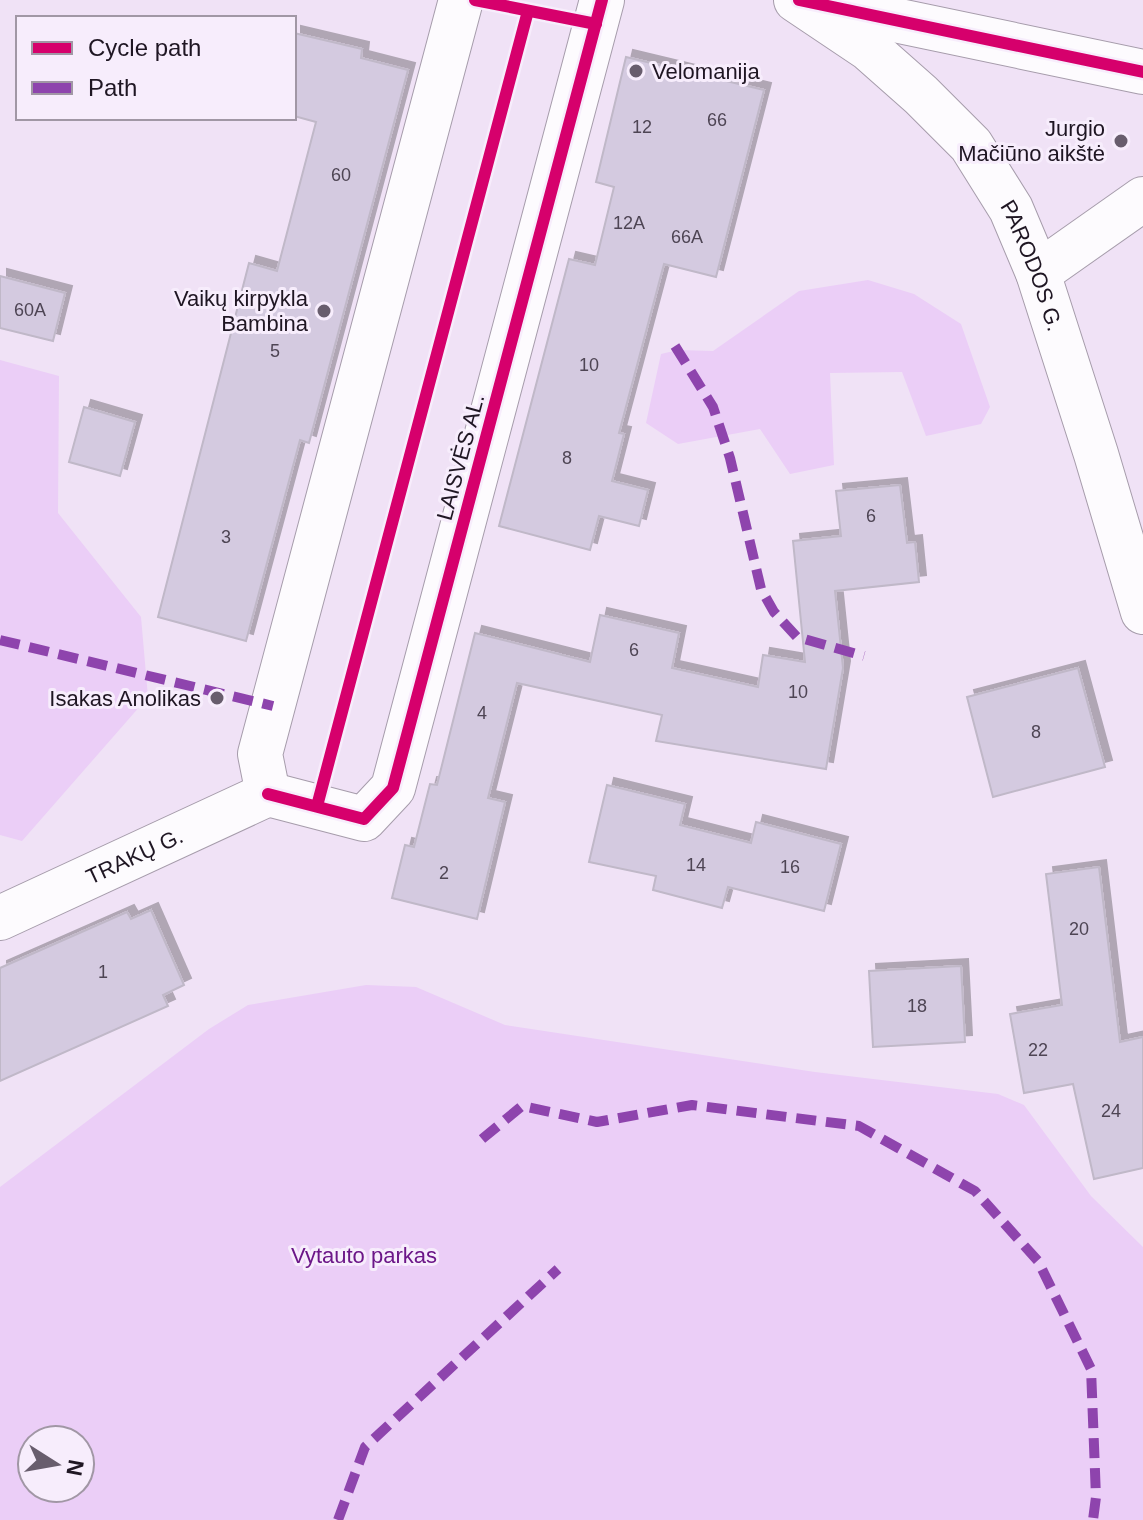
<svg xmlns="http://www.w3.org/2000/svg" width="1143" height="1520" font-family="Arial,sans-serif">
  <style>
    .green { fill: #ebcef7; fill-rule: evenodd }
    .building { fill: #d4cae0; stroke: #c0b8c8; stroke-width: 2; filter: url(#shadow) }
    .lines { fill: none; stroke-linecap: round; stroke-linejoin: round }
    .minor-casing { stroke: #a69cab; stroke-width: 46 }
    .tertiary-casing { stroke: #a69cab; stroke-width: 46 }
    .primary-casing { stroke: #a69cab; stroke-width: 46 }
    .minor { stroke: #fdfbfe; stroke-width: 44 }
    .tertiary { stroke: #fdfbfe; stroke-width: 44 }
    .primary { stroke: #fdfbfe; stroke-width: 44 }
    .quiet { stroke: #8e44ad; stroke-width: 10; stroke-dasharray: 20 10; stroke-linecap: butt }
    .cycleway-casing { stroke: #f7edfc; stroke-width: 17 }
    .cycleway { stroke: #d6006c; stroke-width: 12 }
    .poi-dot { fill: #685d6d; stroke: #f7edfc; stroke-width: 3 }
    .labels { text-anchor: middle; stroke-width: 6; stroke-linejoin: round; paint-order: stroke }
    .number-label { font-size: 18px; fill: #4e4554 }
    .poi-label { font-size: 22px; fill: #1f1623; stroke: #f7edfc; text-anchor: end }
    .street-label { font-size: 22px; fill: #1f1623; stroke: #f7edfc }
    .park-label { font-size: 22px; fill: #6c1788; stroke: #f7edfc }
  </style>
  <defs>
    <filter id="shadow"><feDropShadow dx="7" dy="-7" stdDeviation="0" flood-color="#0004"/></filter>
  </defs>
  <rect width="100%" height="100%" fill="#f0e2f6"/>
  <g class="green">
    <polygon points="868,280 914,294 961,324 990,407 981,424 926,436 902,372 830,373 834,465 790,474 760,429 678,444 646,423 661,354 678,350 713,351 799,291"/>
    <polygon points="0,360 59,376 58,513 141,617 148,697 22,841 0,835"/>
    <path d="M366,985L416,987L505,1025L815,1072L998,1094L1024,1105L1091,1196L1143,1247V1520H0V1187L209,1029L248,1005ZM80,1440V1488H32V1440Z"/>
  </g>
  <g class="building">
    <polygon points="294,33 362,49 361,58 408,70 309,443 300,440 246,641 158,617 249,263 277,271 316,122 294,116"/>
    <polygon points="626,57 764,90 716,277 664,264 619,433 624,434 612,481 648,490 639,526 599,516 590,550 499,526 569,259 595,265 614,187 596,182"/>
    <polygon points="0,276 65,293 53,341 0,328"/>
    <polygon points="84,407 135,422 120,476 69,462"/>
    <polygon points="900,485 907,543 915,542 919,582 835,591 843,668 826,769 656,741 662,715 517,683 488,798 505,802 477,919 392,898 405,845 414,847 430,784 437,785 475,633 590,662 600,615 679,633 672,668 758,687 763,655 805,662 793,541 841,536 836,491"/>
    <polygon points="1078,668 1105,767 993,797 967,697"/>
    <polygon points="607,785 685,804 680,825 751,843 756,822 841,844 824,911 728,887 722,908 653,890 656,876 589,862"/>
    <polygon points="1099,867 1120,1042 1143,1037 1143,1168 1094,1179 1073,1084 1024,1093 1010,1014 1062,1005 1046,874"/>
    <polygon points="151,910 184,985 163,995 168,1006 0,1081 0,968 127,912 131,919"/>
    <polygon points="961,966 965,1042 873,1047 869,971"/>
  </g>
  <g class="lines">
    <g class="minor-casing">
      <g id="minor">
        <polyline points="268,794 364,819 393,788 602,0"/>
        <polyline points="268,794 260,754 461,0"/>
        <path id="s1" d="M0,918L268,794"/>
      </g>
    </g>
    <g class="tertiary-casing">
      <g id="tertiary">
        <polyline points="799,0 1143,72"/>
        <polyline points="1038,273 1143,199"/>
      </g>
    </g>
    <g class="primary-casing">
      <g id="primary">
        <path id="s2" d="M796,0L869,49L921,95L971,145L1011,209L1038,273L1096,454L1143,612"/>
      </g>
    </g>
    <use href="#minor" class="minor"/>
    <use href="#tertiary" class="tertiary"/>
    <use href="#primary" class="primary"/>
    <g class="quiet">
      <polyline points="675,346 713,407 730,458 761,589 774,612 797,637 864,656"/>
      <polyline points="0,640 273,706"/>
      <polyline points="482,1139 522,1106 597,1122 692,1105 859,1126 975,1191 1038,1261 1091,1369 1096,1497 1093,1520"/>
      <polyline points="338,1520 365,1447 558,1269"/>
    </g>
    <g class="cycleway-casing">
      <g id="cycleway">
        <polyline points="475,0 596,24"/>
        <polyline points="799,0 1143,72"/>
        <polyline points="268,794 364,819 393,788 602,0"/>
        <polyline points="317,806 528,11"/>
      </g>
    </g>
    <use href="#cycleway" class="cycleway"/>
  </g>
  <g class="poi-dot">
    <circle cx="636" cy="71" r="8"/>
    <circle cx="1121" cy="141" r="8"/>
    <circle cx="324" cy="311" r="8"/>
    <circle cx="217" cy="698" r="8"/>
  </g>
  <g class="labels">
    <g class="number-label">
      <text x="717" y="126">66</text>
      <text x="642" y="133">12</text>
      <text x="341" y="181">60</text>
      <text x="629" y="229">12A</text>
      <text x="687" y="243">66A</text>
      <text x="30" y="316">60A</text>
      <text x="275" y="357">5</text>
      <text x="589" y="371">10</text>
      <text x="567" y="464">8</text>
      <text x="871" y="522">6</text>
      <text x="226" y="543">3</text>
      <text x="634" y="656">6</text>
      <text x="798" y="698">10</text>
      <text x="482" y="719">4</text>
      <text x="1036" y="738">8</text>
      <text x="696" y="871">14</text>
      <text x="790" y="873">16</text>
      <text x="444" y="879">2</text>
      <text x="1079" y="935">20</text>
      <text x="103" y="978">1</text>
      <text x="917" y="1012">18</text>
      <text x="1038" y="1056">22</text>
      <text x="1111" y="1117">24</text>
    </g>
    <g class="poi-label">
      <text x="652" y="79" text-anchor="start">Velomanija</text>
      <text x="1105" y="136">Jurgio<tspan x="1105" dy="25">Mačiūno aikštė</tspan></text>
      <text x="308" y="306">Vaikų kirpykla<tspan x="308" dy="25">Bambina</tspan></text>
      <text x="201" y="706">Isakas Anolikas</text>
    </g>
    <g class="street-label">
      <text dy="8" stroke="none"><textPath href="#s2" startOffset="364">PARODOS G.</textPath></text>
      <text transform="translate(460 457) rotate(-75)" y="8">LAISVĖS AL.</text>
      <text dy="8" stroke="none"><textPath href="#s1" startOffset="148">TRAKŲ G.</textPath></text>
    </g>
    <g class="park-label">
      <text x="364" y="1263">Vytauto parkas</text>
    </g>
  </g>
  <rect x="16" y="16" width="280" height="104" fill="#f7edfc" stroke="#a197a5" stroke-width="2"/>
  <rect x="32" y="42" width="40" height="12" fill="#d6006c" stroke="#a197a5" stroke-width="2"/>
  <text x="88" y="56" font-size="24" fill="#1f1623">Cycle path</text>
  <rect x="32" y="82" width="40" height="12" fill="#8e44ad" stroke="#a197a5" stroke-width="2"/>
  <text x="88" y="96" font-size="24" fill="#1f1623">Path</text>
  <g transform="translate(56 1464) rotate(101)"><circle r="38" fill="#f7edfc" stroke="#a197a5" stroke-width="2"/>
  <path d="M0-6L14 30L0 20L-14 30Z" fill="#685d6d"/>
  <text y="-12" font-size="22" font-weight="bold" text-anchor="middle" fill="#1f1623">N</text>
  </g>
</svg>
